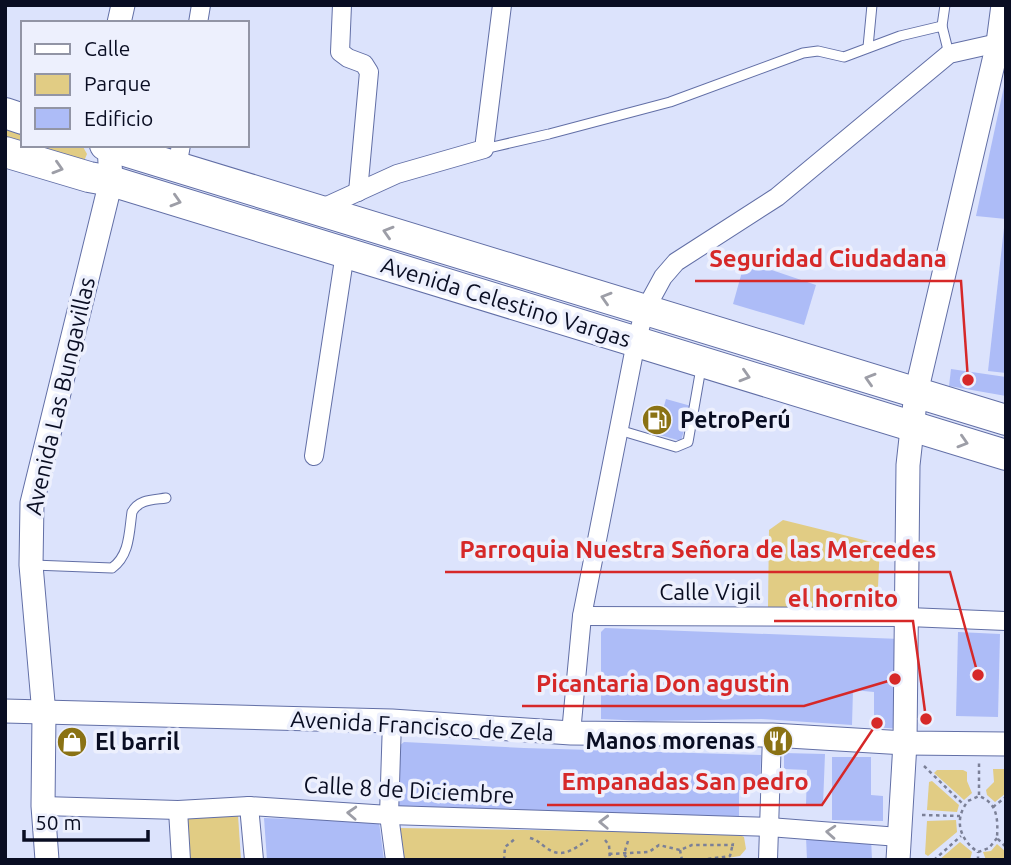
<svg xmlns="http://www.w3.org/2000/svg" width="1011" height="865" font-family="Ubuntu,sans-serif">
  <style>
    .green { fill: #e1cc84 }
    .building { fill: #adbcf7 }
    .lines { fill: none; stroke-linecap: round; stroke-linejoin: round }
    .service-casing { stroke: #626fa6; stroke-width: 11 }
    .minor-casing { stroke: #626fa6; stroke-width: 20 }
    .tertiary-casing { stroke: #626fa6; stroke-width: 25 }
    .trunk-casing { stroke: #626fa6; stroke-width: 32 }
    .path { stroke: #7b8097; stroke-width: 2.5; stroke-dasharray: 3.5 3.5; stroke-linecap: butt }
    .service { stroke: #fff; stroke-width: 9 }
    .minor { stroke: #fff; stroke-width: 18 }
    .tertiary { stroke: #fff; stroke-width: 23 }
    .trunk { stroke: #fff; stroke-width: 30 }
    .oneway { stroke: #9d9ea7 }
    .labels { text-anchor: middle; stroke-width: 7; stroke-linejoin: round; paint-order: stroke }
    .street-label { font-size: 23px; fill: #090d22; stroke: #edf0fd }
    .poi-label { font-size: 23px; font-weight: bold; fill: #090d22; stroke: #edf0fd; text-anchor: start }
    .leader { fill: none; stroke: #d62828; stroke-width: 2.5 }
    .callout-dot { fill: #d62828; stroke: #edf0fd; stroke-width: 2.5 }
    .callout-label { font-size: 24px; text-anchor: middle; font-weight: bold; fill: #d62828; stroke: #edf0fd; stroke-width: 7; stroke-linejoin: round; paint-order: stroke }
  </style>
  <rect width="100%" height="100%" fill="#dce3fc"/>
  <g class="green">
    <polygon points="5,121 23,126 23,145 82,145 87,154 84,161 5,143"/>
    <polygon points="783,520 880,544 877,608 768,607 769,530"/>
    <polygon points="993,769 1006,769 1006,793 995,802 987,795 986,790 994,782"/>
    <polygon points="937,770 963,770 967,772 967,781 972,793 964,800 934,773"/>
    <polygon points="932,781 959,805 957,812 927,810 929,782"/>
    <polygon points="172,813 238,815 241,860 176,860"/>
    <polygon points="956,820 957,832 928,856 925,854 927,821"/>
    <polygon points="398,828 736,833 744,837 746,849 740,856 715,860 396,860"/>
    <polygon points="960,842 972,852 970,860 939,860"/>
    <polygon points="997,844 1006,852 1006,860 986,860 983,852 991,851"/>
  </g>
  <g class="building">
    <polygon points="1005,82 1006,82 1006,219 976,216"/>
    <polygon points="1004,228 1006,228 1006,373 988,371"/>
    <polygon points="745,261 816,285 804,325 733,304"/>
    <polygon points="951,369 1006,377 1006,396 949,386"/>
    <polygon points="666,399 691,406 681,441 656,434"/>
    <polygon points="605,628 901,639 900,729 874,727 874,692 853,690 852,725 762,719 646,721 601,719 601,632"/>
    <polygon points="958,632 1000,634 998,717 956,716"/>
    <polygon points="404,742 524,748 761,755 760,790 739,790 739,819 673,814 484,811 401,807 397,803 399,746"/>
    <polygon points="784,753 825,754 823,805 806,805 807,770 784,769"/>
    <polygon points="832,757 871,757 871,795 883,796 883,821 832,820"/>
    <polygon points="264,818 379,822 384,860 267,860"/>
    <polygon points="806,837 871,838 872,860 807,860"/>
  </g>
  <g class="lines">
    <g class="service-casing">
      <g id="service">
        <polyline points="942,26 945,5"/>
        <polyline points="868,47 872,5"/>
        <polyline points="484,149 549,134 670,102 803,53 818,51 844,57 900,36 942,26 949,54"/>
        <polyline points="619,430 676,447 688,442 701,368"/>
        <path d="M33,565L112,568C130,555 129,532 132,512C139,499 153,500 166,498"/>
      </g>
    </g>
    <g class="minor-casing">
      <g id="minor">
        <polyline points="342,5 340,52 348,58 364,64 369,72 358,192"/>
        <polyline points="198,23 201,5"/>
        <polyline points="177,167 181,145"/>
        <polyline points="318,210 397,174 484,149 502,5"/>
        <polyline points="314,456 345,253"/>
        <polyline points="582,616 908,617 1006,621"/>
        <polyline points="392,721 389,815 395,860"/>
        <polyline points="571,733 582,616 636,342 645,310 663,277 676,262 777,197 949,54 998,43"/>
        <polyline points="43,806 178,810 249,806 389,815 769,827 899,837"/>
        <polyline points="249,806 254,860"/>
        <polyline points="178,810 181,860"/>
        <polyline points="768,860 772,735"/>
      </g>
    </g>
    <g class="tertiary-casing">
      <g id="tertiary">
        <polyline points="119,23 123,5"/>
        <polyline points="5,711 392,721 571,733 772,735 905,743 1006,744"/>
        <polyline points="47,860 43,806 44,714 31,565 32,503 111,181 109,145"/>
        <polyline points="898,860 905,743 908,465 916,393 998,43 1003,5"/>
      </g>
    </g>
    <g class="trunk-casing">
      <g id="trunk">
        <polyline points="5,113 23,119"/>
        <polyline points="105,145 1006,420"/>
        <polyline points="5,152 89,177 111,181 1006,455"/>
      </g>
    </g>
    <g class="path">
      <polyline points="924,766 964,805"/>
      <polyline points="979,795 979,763"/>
      <polyline points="993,807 1006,797"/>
      <polyline points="922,815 960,816"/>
      <path d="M530,838C537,840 540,843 545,847C562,860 573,849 588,840"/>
      <path d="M997,838L989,848L978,852C960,840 953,820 968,801L979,796C998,803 998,820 997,838L1006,847"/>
      <polyline points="605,840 609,845 610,860"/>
      <polyline points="628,841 624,854 628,860"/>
      <polyline points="680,850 682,860"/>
      <polyline points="609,854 649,852 659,845 680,850 692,845 734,845"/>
      <polyline points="504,860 505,847 516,838"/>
      <polyline points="701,860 730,856 733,843"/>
      <polyline points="934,860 961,836"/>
      <polyline points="978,860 978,852"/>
    </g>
    <use href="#service" class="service"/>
    <use href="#minor" class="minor"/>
    <use href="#tertiary" class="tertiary"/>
    <use href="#trunk" class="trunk"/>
  </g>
  <defs><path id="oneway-chevron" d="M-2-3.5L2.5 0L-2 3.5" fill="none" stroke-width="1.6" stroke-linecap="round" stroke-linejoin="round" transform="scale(1.75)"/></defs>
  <g class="oneway">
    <use href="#oneway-chevron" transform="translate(58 168) rotate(17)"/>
    <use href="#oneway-chevron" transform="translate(176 201) rotate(17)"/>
    <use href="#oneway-chevron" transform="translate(388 232) rotate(-163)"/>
    <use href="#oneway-chevron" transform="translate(606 298) rotate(-163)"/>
    <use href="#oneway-chevron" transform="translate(745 376) rotate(17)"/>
    <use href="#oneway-chevron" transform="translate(870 379) rotate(-163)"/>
    <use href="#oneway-chevron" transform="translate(963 442) rotate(17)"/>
    <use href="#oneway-chevron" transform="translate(352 813) rotate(-177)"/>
    <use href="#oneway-chevron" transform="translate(604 822) rotate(-178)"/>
    <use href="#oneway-chevron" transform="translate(831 832) rotate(-176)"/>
  </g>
  <defs>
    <g id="fuel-disc" transform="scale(1.575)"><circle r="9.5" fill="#8a7214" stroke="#edf0fd"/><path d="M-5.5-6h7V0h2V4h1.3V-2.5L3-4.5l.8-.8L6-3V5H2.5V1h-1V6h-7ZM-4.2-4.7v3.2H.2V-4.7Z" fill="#fff"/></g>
    <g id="restaurant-disc" transform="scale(1.575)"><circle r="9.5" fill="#8a7214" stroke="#edf0fd"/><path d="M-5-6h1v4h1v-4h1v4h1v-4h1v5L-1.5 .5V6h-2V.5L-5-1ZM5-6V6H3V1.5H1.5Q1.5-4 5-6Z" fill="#fff"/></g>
    <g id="shop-disc" transform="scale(1.575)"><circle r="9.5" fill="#8a7214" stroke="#edf0fd"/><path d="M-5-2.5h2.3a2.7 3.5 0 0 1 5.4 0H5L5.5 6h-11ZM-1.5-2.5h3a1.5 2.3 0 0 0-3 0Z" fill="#fff"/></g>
  </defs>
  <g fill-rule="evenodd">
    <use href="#fuel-disc" x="657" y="420"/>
    <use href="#restaurant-disc" x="778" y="741"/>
    <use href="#shop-disc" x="72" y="742"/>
  </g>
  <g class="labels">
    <g class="street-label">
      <text transform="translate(506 302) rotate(17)" y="8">Avenida Celestino Vargas</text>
      <text transform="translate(60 396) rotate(-77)" y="8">Avenida Las Bungavillas</text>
      <text x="710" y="600">Calle Vigil</text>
      <text transform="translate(422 726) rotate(3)" y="8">Avenida Francisco de Zela</text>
      <text transform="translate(409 790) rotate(3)" y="8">Calle 8 de Diciembre</text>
    </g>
    <g class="poi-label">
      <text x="680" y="428">PetroPerú</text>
      <text x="755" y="749" text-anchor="end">Manos morenas</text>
      <text x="95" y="750">El barril</text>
    </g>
  </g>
  <path class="leader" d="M968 380L961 281H695M978 675L950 572H445M926 719L913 621H774M895 679L804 706H522M877 723L822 805H547"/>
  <g class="callout-dot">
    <circle cx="968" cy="380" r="7"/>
    <circle cx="978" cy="675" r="7"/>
    <circle cx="926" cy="719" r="7"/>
    <circle cx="895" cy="679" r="7"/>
    <circle cx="877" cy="723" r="7"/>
  </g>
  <g class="callout-label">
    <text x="828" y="267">Seguridad Ciudadana</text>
    <text x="698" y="558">Parroquia Nuestra Señora de las Mercedes</text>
    <text x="843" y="607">el hornito</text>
    <text x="663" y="692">Picantaria Don agustin</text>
    <text x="685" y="790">Empanadas San pedro</text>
  </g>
  <rect width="1011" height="865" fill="none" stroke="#090d22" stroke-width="14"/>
  <rect x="21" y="21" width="228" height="126" fill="#edf0fd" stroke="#9295a5" stroke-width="2"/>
  <rect x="35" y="44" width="35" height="10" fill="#ffffff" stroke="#9295a5" stroke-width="2"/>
  <text x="84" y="56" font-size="21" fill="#090d22">Calle</text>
  <rect x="35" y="74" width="35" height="21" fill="#e1cc84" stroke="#9295a5" stroke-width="2"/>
  <text x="84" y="91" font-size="21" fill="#090d22">Parque</text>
  <rect x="35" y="108" width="35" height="21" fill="#adbcf7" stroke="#9295a5" stroke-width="2"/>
  <text x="84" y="126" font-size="21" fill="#090d22">Edificio</text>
  <path d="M24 830v10h124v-10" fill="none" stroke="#090d22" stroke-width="3.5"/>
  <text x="35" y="830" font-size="21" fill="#090d22" stroke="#edf0fd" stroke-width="5" paint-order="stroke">50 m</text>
</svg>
